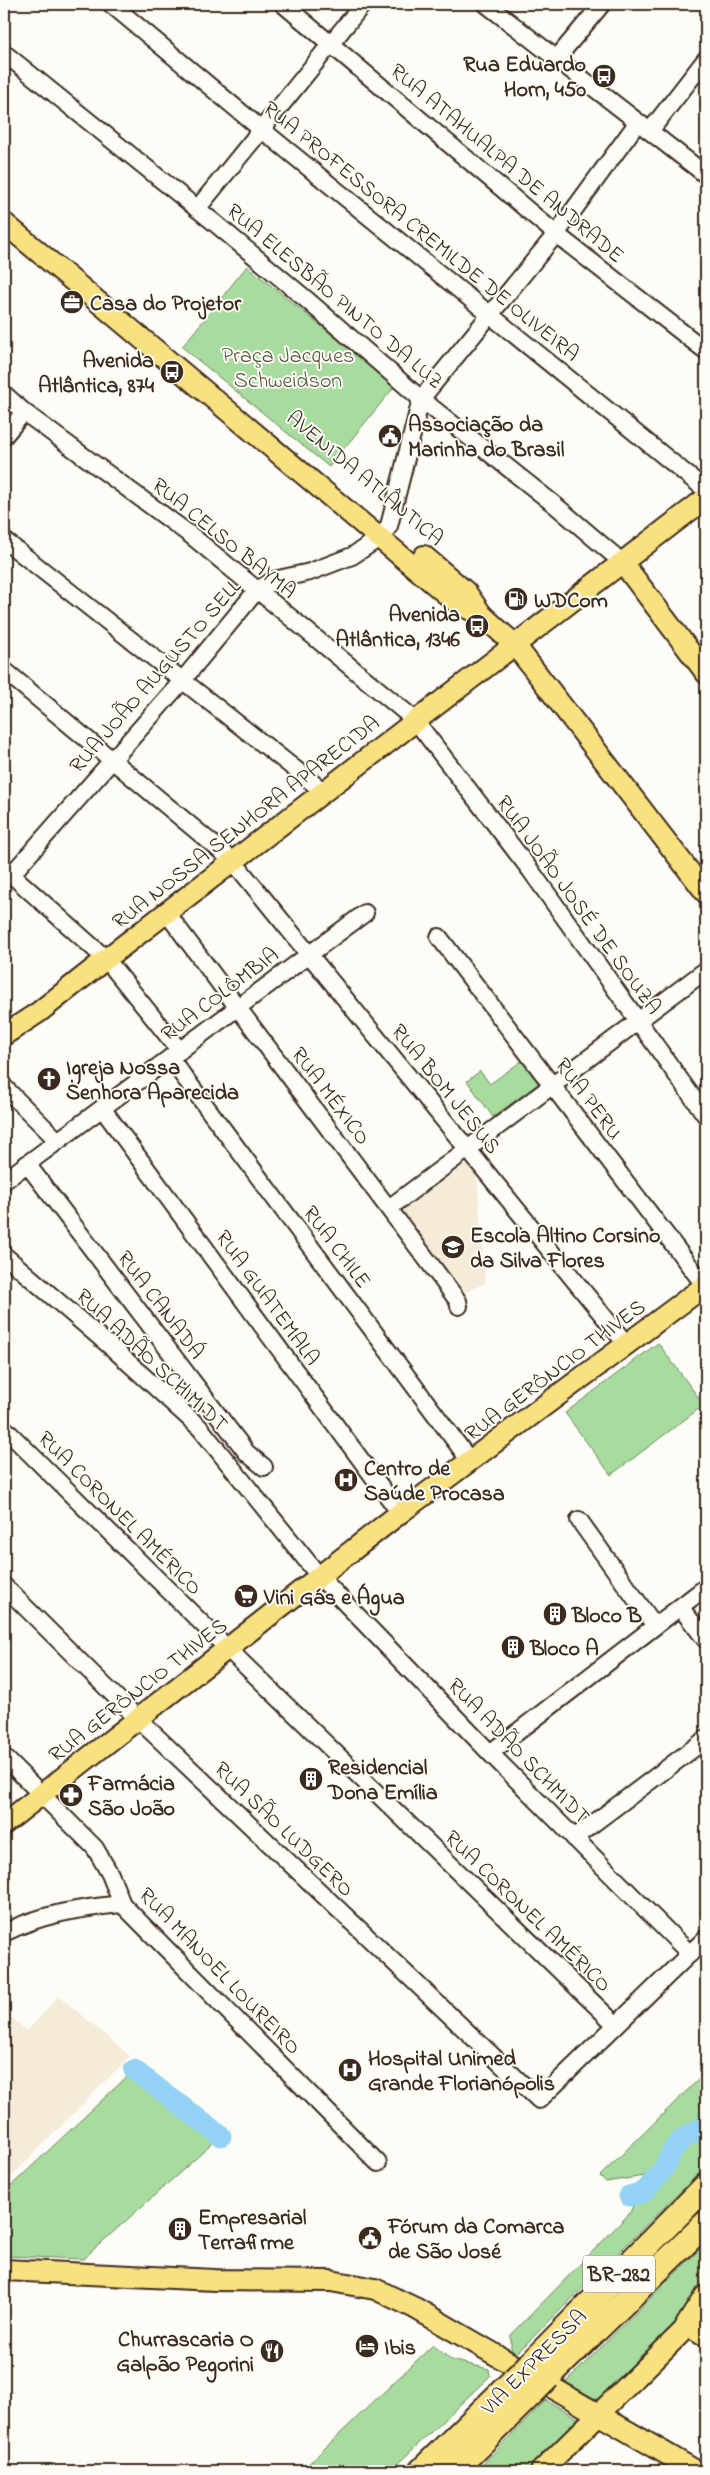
<svg xmlns="http://www.w3.org/2000/svg" width="710" height="2475" font-family="'Indie Flower',sans-serif">
  <style>
    .built { fill: #f4ebd9 }
    .green { fill: #a7dc9e; stroke: #71835e }
    .lines { fill: none; stroke-linecap: round; stroke-linejoin: round }
    .river { stroke: #93d2f4; stroke-width: 21 }
    .minor-casing { stroke: #3b2a1e; stroke-width: 20 }
    .major-casing { stroke: #3b2a1e; stroke-width: 24 }
    .highway-casing { stroke: #3b2a1e; stroke-width: 28 }
    .minor { stroke: #fdfcf7; stroke-width: 16 }
    .major { stroke: #fae180; stroke-width: 20 }
    .highway { stroke: #fae180; stroke-width: 24 }
    .highway-bridge-casing { stroke: #3b2a1e; stroke-width: 28; stroke-linecap: butt }
    .highway-bridge { stroke: #fae180; stroke-width: 24 }
    .labels { text-anchor: middle; stroke-width: 4; stroke-linejoin: round; paint-order: stroke }
    .shield { fill: #fdfcf7; stroke: #75695f; stroke-width: 1 }
    .shield-label { font-size: 21px; font-weight: bold; fill: #3b2a1e }
    .poi-label { font-size: 22px; font-weight: bold; fill: #3b2a1e; stroke: #fdfcf7; text-anchor: start }
    .street-label { font-size: 22px; fill: #3b2a1e; stroke: #fdfcf7 }
    .park-label { font-size: 22px; fill: #56563e; stroke: #fdfcf7 }
  </style>
  <rect width="100%" height="100%" fill="#fdfcf7"/>
  <filter id="ink" filterUnits="userSpaceOnUse"><feTurbulence type="fractalNoise" baseFrequency=".02" numOctaves="2"/><feDisplacementMap in="SourceGraphic" scale="10" xChannelSelector="R" yChannelSelector="G"/><feConvolveMatrix kernelMatrix="1 2 1 2 8 2 1 2 1" color-interpolation-filters="sRGB"/></filter>
  <g filter="url(#ink)">
    <g class="built">
      <polygon points="467,1163 477,1173 485,1283 457,1296 400,1212"/>
      <polygon points="59,1996 130,2056 8,2180 4,2175 4,2011 27,2031"/>
    </g>
    <g class="green">
      <polygon points="247,266 395,386 329,467 182,347"/>
      <polygon points="523,1060 539,1083 493,1117 467,1081 480,1071 490,1084"/>
      <polygon points="658,1343 704,1405 611,1475 565,1413"/>
      <polygon points="134,2070 221,2136 83,2259 4,2256 4,2177 12,2185"/>
      <polygon points="706,2072 706,2166 511,2359 511,2335 630,2213 645,2176 606,2182 600,2176"/>
      <polygon points="706,2243 706,2290 699,2303 601,2401 563,2385"/>
      <polygon points="433,2345 451,2360 489,2369 490,2376 390,2471 301,2471"/>
      <polygon points="546,2400 581,2420 529,2471 476,2471"/>
    </g>
    <g class="lines">
      <g class="river">
        <polyline points="134,2070 221,2136"/>
        <polyline points="629,2196 644,2192 663,2170 672,2151 682,2139 706,2125"/>
      </g>
      <g class="minor-casing">
        <g id="minor">
          <polyline points="111,4 261,129 706,490"/>
          <polyline points="283,4 556,234 706,351"/>
          <polyline points="486,4 706,175"/>
          <polyline points="4,53 216,224 307,300 421,399 555,505 623,563"/>
          <polyline points="557,58 602,4"/>
          <polyline points="650,131 706,59"/>
          <polyline points="197,209 363,4"/>
          <polyline points="4,394 24,412 193,537 415,720 531,871 706,1116"/>
          <polyline points="4,436 24,412"/>
          <polyline points="4,540 323,791"/>
          <polyline points="4,670 233,861 627,1345"/>
          <polyline points="4,868 106,959 180,1051"/>
          <polyline points="11,875 182,681 257,590 274,580 310,572 352,556 381,537 389,526 421,399 556,234 638,122"/>
          <polyline points="166,912 458,1301 459,1306"/>
          <polyline points="439,937 705,1286"/>
          <polyline points="170,1058 470,1461"/>
          <polyline points="4,1087 58,1141"/>
          <polyline points="102,1108 400,1513"/>
          <polyline points="27,1164 247,1453 264,1467"/>
          <polyline points="4,1181 365,913"/>
          <polyline points="389,1208 706,970"/>
          <polyline points="4,1255 118,1353 200,1428 319,1576 490,1753 690,1954"/>
          <polyline points="4,1428 228,1649 616,2025"/>
          <polyline points="579,1520 655,1626"/>
          <polyline points="4,1586 138,1719 539,2100 706,1938"/>
          <polyline points="680,1607 706,1640"/>
          <polyline points="490,1753 706,1587"/>
          <polyline points="4,1757 95,1848 110,1874 122,1904 378,2163"/>
          <polyline points="574,1838 706,1739"/>
          <path d="M4,1933C41,1914 81,1908 122,1904"/>
        </g>
      </g>
      <g class="major-casing">
        <g id="major">
          <polyline points="4,223 457,603 483,616 515,645 706,893"/>
          <polyline points="424,556 466,592 482,615"/>
          <polyline points="623,563 706,673"/>
          <polyline points="4,1035 39,1012 106,959 706,498"/>
          <polyline points="4,1824 400,1513 706,1285"/>
          <polyline points="4,2270 215,2280 331,2281 375,2289 415,2308 696,2471"/>
          <polyline points="541,2471 688,2326 706,2337"/>
        </g>
      </g>
      <g class="highway-casing">
        <g id="highway">
          <polyline points="688,2326 706,2298"/>
          <polyline points="531,2363 706,2186"/>
          <polyline points="548,2377 706,2223"/>
          <polyline points="421,2471 514,2380"/>
          <polyline points="453,2471 532,2393"/>
        </g>
      </g>
      <use href="#minor" class="minor"/>
      <use href="#major" class="major"/>
      <use href="#highway" class="highway"/>
      <g class="highway-bridge-casing">
        <g id="highway-bridge">
          <polyline points="514,2380 531,2363"/>
          <polyline points="532,2393 548,2377"/>
        </g>
      </g>
      <use href="#highway-bridge" class="highway-bridge"/>
    </g>
  </g>
  <defs>
    <g id="bus-disc" transform="scale(1.25)"><circle r="9.5" fill="#3b2a1e" stroke="#fdfcf7"/><path d="M-5-6H5V4H4V6H2V4H-2V6H-4V4H-5ZM-3.5-4V0h7V-4ZM-3.5 1.2v1.5H-2V1.2ZM2 1.2v1.5H3.5V1.2Z" fill="#fff"/></g>
    <g id="office-disc" transform="scale(1.25)"><circle r="9.5" fill="#3b2a1e" stroke="#fdfcf7"/><path d="M-6-3h4V-5.5h4V-3h4V5H-6ZM-1-4.5V-3h2v-1.5ZM-6 0V1H6V0Z" fill="#fff"/></g>
    <g id="civic-disc" transform="scale(1.25)"><circle r="9.5" fill="#3b2a1e" stroke="#fdfcf7"/><path d="M-.6-6.5H3V-4.5H.6V-3L4-1V1h2V6H-6V1h2V-1L-.6-3ZM-1.2 2.5V6h2.4V2.5Z" fill="#fff"/></g>
    <g id="fuel-disc" transform="scale(1.25)"><circle r="9.5" fill="#3b2a1e" stroke="#fdfcf7"/><path d="M-5.5-6h7V0h2V4h1.3V-2.5L3-4.5l.8-.8L6-3V5H2.5V1h-1V6h-7ZM-4.2-4.7v3.2H.2V-4.7Z" fill="#fff"/></g>
    <g id="church-disc" transform="scale(1.25)"><circle r="9.5" fill="#3b2a1e" stroke="#fdfcf7"/><path d="M-1.2-6h2.4v3.5h3.3v2.4h-3.3V6h-2.4V-.1h-3.3v-2.4h3.3Z" fill="#fff"/></g>
    <g id="school-disc" transform="scale(1.25)"><circle r="9.5" fill="#3b2a1e" stroke="#fdfcf7"/><path d="M0-5L7-2L0 1L-7-2ZM-4 1L0 2.5L4 1V4Q0 6-4 4Z" fill="#fff"/></g>
    <g id="hospital-disc" transform="scale(1.25)"><circle r="9.5" fill="#3b2a1e" stroke="#fdfcf7"/><path d="M-5-5h3v3.5h4V-5h3V5h-3V1.5h-4V5h-3Z" fill="#fff"/></g>
    <g id="supermarket-disc" transform="scale(1.25)"><circle r="9.5" fill="#3b2a1e" stroke="#fdfcf7"/><path d="M-6-5.5h2.5l.6 2H6L4.5 2H-2.5L-4.4-4H-6ZM-1.5 3.2a1.3 1.3 0 1 0 .1 0ZM3 3.2a1.3 1.3 0 1 0 .1 0Z" fill="#fff"/></g>
    <g id="building-disc" transform="scale(1.25)"><circle r="9.5" fill="#3b2a1e" stroke="#fdfcf7"/><path d="M-4-6H4V6H1V3H-1V6H-4ZM-2.5-4.3h1.7v1.8h-1.7ZM.8-4.3h1.7v1.8H.8ZM-2.5-1h1.7V.8h-1.7ZM.8-1h1.7V.8H.8Z" fill="#fff"/></g>
    <g id="pharmacy-disc" transform="scale(1.25)"><circle r="9.5" fill="#3b2a1e" stroke="#fdfcf7"/><path d="M-2-6h4v4h4v4h-4v4h-4v-4h-4v-4h4Z" fill="#fff"/></g>
    <g id="hotel-disc" transform="scale(1.25)"><circle r="9.5" fill="#3b2a1e" stroke="#fdfcf7"/><path d="M-6-4.5h1.5V1H6V5H4.5V3h-9V5H-6ZM-4 0a1.8 1.8 0 1 1 3.6 0ZM.5 0V-2.5h3Q6-2.5 6 0Z" fill="#fff"/></g>
    <g id="restaurant-disc" transform="scale(1.25)"><circle r="9.5" fill="#3b2a1e" stroke="#fdfcf7"/><path d="M-5-6h1v4h1v-4h1v4h1v-4h1v5L-1.5 .5V6h-2V.5L-5-1ZM5-6V6H3V1.5H1.5Q1.5-4 5-6Z" fill="#fff"/></g>
  </defs>
  <g fill-rule="evenodd">
    <use href="#bus-disc" x="604" y="76"/>
    <use href="#office-disc" x="72" y="302"/>
    <use href="#bus-disc" x="172" y="372"/>
    <use href="#civic-disc" x="390" y="436"/>
    <use href="#fuel-disc" x="516" y="599"/>
    <use href="#bus-disc" x="477" y="626"/>
    <use href="#church-disc" x="49" y="1079"/>
    <use href="#school-disc" x="453" y="1247"/>
    <use href="#hospital-disc" x="346" y="1480"/>
    <use href="#supermarket-disc" x="246" y="1596"/>
    <use href="#building-disc" x="555" y="1614"/>
    <use href="#building-disc" x="513" y="1647"/>
    <use href="#building-disc" x="311" y="1779"/>
    <use href="#pharmacy-disc" x="71" y="1795"/>
    <use href="#hospital-disc" x="350" y="2070"/>
    <use href="#building-disc" x="180" y="2229"/>
    <use href="#civic-disc" x="370" y="2238"/>
    <use href="#hotel-disc" x="367" y="2346"/>
    <use href="#restaurant-disc" x="272" y="2351"/>
  </g>
  <g class="labels">
    <rect class="shield" x="583" y="2255.5" width="72" height="37" rx="4"/>
    <g class="shield-label">
      <text x="619" y="2281">BR-282</text>
    </g>
    <g class="poi-label">
      <text x="586" y="71" text-anchor="end">Rua Eduardo<tspan x="586" dy="25">Horn, 450</tspan></text>
      <text x="90" y="310">Casa do Projetor</text>
      <text x="154" y="367" text-anchor="end">Avenida<tspan x="154" dy="25">Atlântica, 874</tspan></text>
      <text x="408" y="431">Associação da<tspan x="408" dy="25">Marinha do Brasil</tspan></text>
      <text x="534" y="607">WDCom</text>
      <text x="460" y="621" text-anchor="end">Avenida<tspan x="460" dy="25">Atlântica, 1346</tspan></text>
      <text x="66" y="1074">Igreja Nossa<tspan x="66" dy="25">Senhora Aparecida</tspan></text>
      <text x="470" y="1242">Escola Altino Corsino<tspan x="470" dy="25">da Silva Flores</tspan></text>
      <text x="364" y="1475">Centro de<tspan x="364" dy="25">Saúde Procasa</tspan></text>
      <text x="264" y="1604">Vini Gás e Água</text>
      <text x="572" y="1622">Bloco B</text>
      <text x="530" y="1655">Bloco A</text>
      <text x="328" y="1774">Residencial<tspan x="328" dy="25">Dona Emília</tspan></text>
      <text x="88" y="1790">Farmácia<tspan x="88" dy="25">São João</tspan></text>
      <text x="368" y="2065">Hospital Unimed<tspan x="368" dy="25">Grande Florianópolis</tspan></text>
      <text x="198" y="2224">Empresarial<tspan x="198" dy="25">Terrafirme</tspan></text>
      <text x="388" y="2233">Fórum da Comarca<tspan x="388" dy="25">de São José</tspan></text>
      <text x="254" y="2346" text-anchor="end">Churrascaria O<tspan x="254" dy="25">Galpão Pegorini</tspan></text>
      <text x="384" y="2354">Ibis</text>
    </g>
    <g class="street-label">
      <text transform="translate(508 162) rotate(40)" y="8">RUA ATAHUALPA DE ANDRADE</text>
      <text transform="translate(422 230) rotate(39)" y="8">RUA PROFESSORA CREMILDE DE OLIVEIRA</text>
      <text transform="translate(336 295) rotate(40)" y="8">RUA ELESBÃO PINTO DA LUZ</text>
      <text transform="translate(366 477) rotate(40)" y="8">AVENIDA ATLÂNTICA</text>
      <text transform="translate(225 537) rotate(39)" y="8">RUA CELSO BAYMA</text>
      <text transform="translate(154 675) rotate(-49)" y="8">RUA JOÃO AUGUSTO SELL</text>
      <text transform="translate(245 821) rotate(-38)" y="8">RUA NOSSA SENHORA APARECIDA</text>
      <text transform="translate(580 904) rotate(54)" y="8">RUA JOÃO JOSÉ DE SOUZA</text>
      <text transform="translate(219 993) rotate(-37)" y="8">RUA COLÔMBIA</text>
      <text transform="translate(447 1088) rotate(51)" y="8">RUA BOM JESUS</text>
      <text transform="translate(332 1095) rotate(53)" y="8">RUA MÉXICO</text>
      <text transform="translate(590 1098) rotate(53)" y="8">RUA PERU</text>
      <text transform="translate(338 1246) rotate(53)" y="8">RUA CHILE</text>
      <text transform="translate(269 1297) rotate(54)" y="8">RUA GUATEMALA</text>
      <text transform="translate(162 1304) rotate(53)" y="8">RUA CANADÁ</text>
      <text transform="translate(153 1359) rotate(43)" y="8">RUA ADÃO SCHIMIDT</text>
      <text transform="translate(554 1369) rotate(-37)" y="8">RUA GERÔNCIO THIVES</text>
      <text transform="translate(121 1512) rotate(45)" y="8">RUA CORONEL AMÉRICO</text>
      <text transform="translate(137 1689) rotate(-38)" y="8">RUA GERÔNCIO THIVES</text>
      <text transform="translate(520 1750) rotate(46)" y="8">RUA ADÃO SCHMIDT</text>
      <text transform="translate(285 1828) rotate(44)" y="8">RUA SÃO LUDGERO</text>
      <text transform="translate(529 1910) rotate(44)" y="8">RUA CORONEL AMÉRICO</text>
      <text transform="translate(221 1970) rotate(46)" y="8">RUA MANOEL LOUREIRO</text>
      <text transform="translate(533 2361) rotate(-45)" y="8">VIA EXPRESSA</text>
    </g>
    <g class="park-label">
      <text x="288" y="362">Praça Jacques<tspan x="288" dy="25">Schweidson</tspan></text>
    </g>
  </g>
  <rect width="710" height="2475" fill="none" stroke="#fdfcf7" stroke-width="20"/>
  <rect x="10" y="10" width="690" height="2455" fill="none" stroke="#3b2a1e" stroke-width="2" filter="url(#ink)"/>
</svg>
